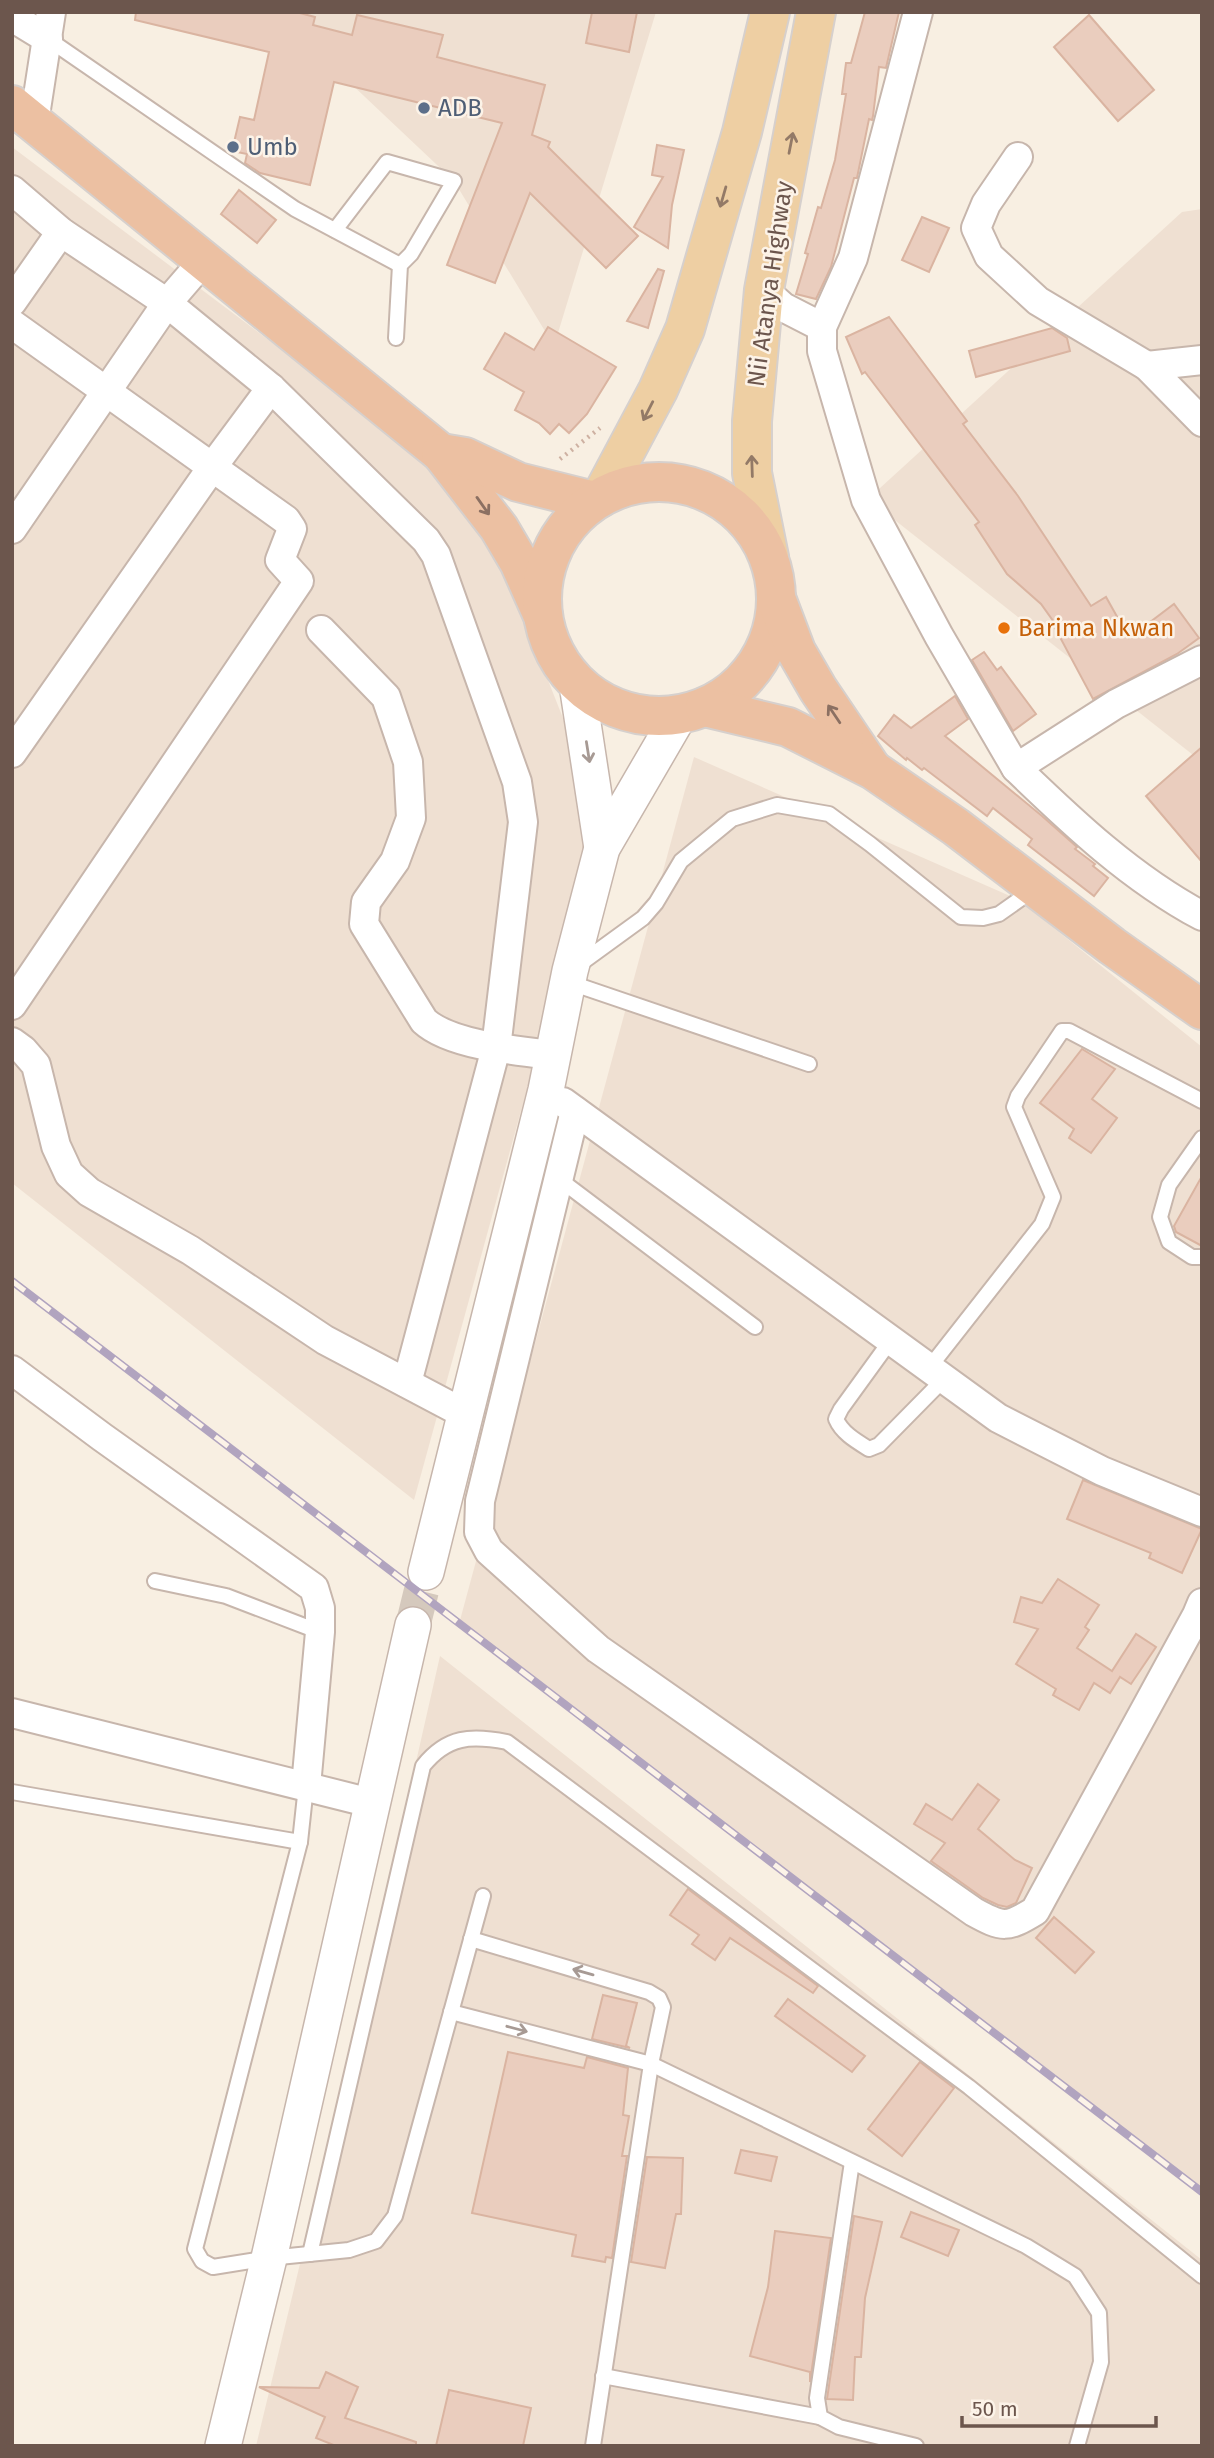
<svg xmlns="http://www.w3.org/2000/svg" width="1214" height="2458" font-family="'Fira Sans',sans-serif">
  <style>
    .residential { fill: #efe0d2 }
    .building { fill: #eacdbe; stroke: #dab4a1; stroke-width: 2 }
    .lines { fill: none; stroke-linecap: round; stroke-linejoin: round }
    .tertiary-tunnel { stroke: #d5c9bd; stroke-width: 35; stroke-dasharray: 35 18; stroke-linecap: butt }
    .service-casing { stroke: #c7b6ac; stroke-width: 18 }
    .minor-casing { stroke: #c7b6ac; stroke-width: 32 }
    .tertiary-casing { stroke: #c7b6ac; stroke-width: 38 }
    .primary-casing { stroke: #d6d0cd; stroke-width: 42 }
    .trunk-casing { stroke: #d6d0cd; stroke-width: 42 }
    .path { stroke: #ceb1a2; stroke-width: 4.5; stroke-dasharray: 2 5; stroke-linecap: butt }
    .service { stroke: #fff; stroke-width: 14 }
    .minor { stroke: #fff; stroke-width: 28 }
    .tertiary { stroke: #fff; stroke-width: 35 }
    .primary { stroke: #eecfa3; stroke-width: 38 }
    .trunk { stroke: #ecc0a2; stroke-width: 38 }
    .rail-casing { stroke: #b1a4bf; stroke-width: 8 }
    .rail { stroke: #fcf3e8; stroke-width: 5; stroke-dasharray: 16; stroke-linecap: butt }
    .oneway { stroke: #937a67 }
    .oneway2 { stroke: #8c7062 }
    .oneway3 { stroke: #a79a94 }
    .service-dot { fill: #5c6f8a; stroke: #fcf3e8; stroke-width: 2.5 }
    .food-dot { fill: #e8710a; stroke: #fcf3e8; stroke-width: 2.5 }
    .labels { text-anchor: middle; stroke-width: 5; stroke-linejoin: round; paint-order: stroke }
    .service-label { font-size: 24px; fill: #4e5e75; stroke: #fcf3e8; text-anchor: start }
    .street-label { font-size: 24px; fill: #6c564d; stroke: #fcf3e8 }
    .food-label { font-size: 24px; fill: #c56008; stroke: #fcf3e8; text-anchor: start }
  </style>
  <rect width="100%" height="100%" fill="#f8efe2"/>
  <g class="residential">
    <polygon points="275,12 656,12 554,346 454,181"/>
    <polygon points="12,147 475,495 570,736 599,827 414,1500 12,1183"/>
    <polygon points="1202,209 1202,762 868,499 1182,212"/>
    <polygon points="694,757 1019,900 1202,1047 1202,2192 459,1624"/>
    <polygon points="440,1656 1202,2260 1202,2446 256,2446 336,2115"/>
  </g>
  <g class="building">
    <polygon points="136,12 296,12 315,17 313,25 352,35 357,15 443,35 437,57 545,85 532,135 550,142 548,147 638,236 606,268 530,193 495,283 447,265 502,123 334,82 310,185 260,173 245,163 247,154 232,151 240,117 254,120 269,52 135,20"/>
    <polygon points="592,12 637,12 629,52 586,43"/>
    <polygon points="865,12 899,12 886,68 879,67 873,116 872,120 869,119 857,178 854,178 831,267 816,299 796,294 808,254 805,253 818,207 821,208 835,160 846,94 842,94 846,63 851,63"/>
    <polygon points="1089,15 1154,90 1118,121 1054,47"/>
    <polygon points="657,145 684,150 672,205 668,248 634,227 663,177 652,175"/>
    <polygon points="239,190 276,220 257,243 221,214"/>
    <polygon points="922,217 949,228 929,272 902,260"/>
    <polygon points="658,269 664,271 648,328 627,321"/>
    <polygon points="889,317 967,421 963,424 1018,496 1091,606 1106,597 1129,638 1174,604 1199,638 1177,654 1093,699 1054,626 1056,625 1041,604 1007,574 975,525 979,522 865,372 862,374 846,337"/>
    <polygon points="548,327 616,367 587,414 569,433 559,424 550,434 539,423 515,410 524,392 484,369 505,333 534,350"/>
    <polygon points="1052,328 1067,338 1070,351 976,377 969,351"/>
    <polygon points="984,652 997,670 1001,667 1036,714 1013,731 972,660"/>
    <polygon points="955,696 968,719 945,736 1042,816 1077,847 1075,849 1095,864 1093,866 1108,878 1094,896 1028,845 1032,839 993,808 987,816 924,768 922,770 907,758 906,760 878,736 894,715 911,728"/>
    <polygon points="1202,747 1202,862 1146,796"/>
    <polygon points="1082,1049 1115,1069 1092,1099 1117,1118 1091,1153 1069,1138 1074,1129 1040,1103"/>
    <polygon points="1202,1176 1202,1246 1176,1232 1174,1226"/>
    <polygon points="1083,1480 1202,1529 1182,1573 1149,1558 1151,1553 1067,1519"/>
    <polygon points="1058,1579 1099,1605 1085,1627 1089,1630 1077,1648 1112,1671 1136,1634 1156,1647 1131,1684 1120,1677 1110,1693 1094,1683 1079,1710 1053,1695 1056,1689 1016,1664 1038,1629 1014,1622 1021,1597 1042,1603"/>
    <polygon points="978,1784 999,1800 978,1829 1015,1860 1032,1868 1016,1903 1007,1907 998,1905 983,1898 931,1861 945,1843 914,1824 926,1804 952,1820"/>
    <polygon points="688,1889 818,1986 813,1993 730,1938 715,1960 692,1944 699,1935 670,1915"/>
    <polygon points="1054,1917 1094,1952 1075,1973 1036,1938"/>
    <polygon points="603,1995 637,2003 626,2046 630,2048 592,2039"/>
    <polygon points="788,1999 865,2056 852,2072 775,2016"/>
    <polygon points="508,2052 584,2068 587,2057 628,2068 623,2115 629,2116 622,2156 627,2156 612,2258 606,2257 605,2262 572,2256 576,2235 472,2213"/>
    <polygon points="920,2062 954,2088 902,2156 868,2129"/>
    <polygon points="741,2150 777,2157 771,2181 735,2173"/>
    <polygon points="647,2157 683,2158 681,2214 676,2214 665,2268 631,2262"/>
    <polygon points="911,2212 959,2230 948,2256 901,2237"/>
    <polygon points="854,2216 882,2222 865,2298 861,2357 855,2357 853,2400 827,2399"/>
    <polygon points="775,2231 831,2238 810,2382 810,2372 750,2356 768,2287"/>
    <polygon points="326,2372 358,2387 345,2418 416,2442 416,2446 336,2446 316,2438 325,2417 259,2387 319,2388"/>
    <polygon points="449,2390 531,2408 523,2446 436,2446"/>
  </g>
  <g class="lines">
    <polyline class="tertiary-tunnel" points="413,1625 426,1572"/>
    <g class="service-casing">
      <g id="service">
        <polyline points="48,39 295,209 400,265"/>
        <polyline points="335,230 387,162 454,181 411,254 400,265 396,338"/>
        <polyline points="577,966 643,918 656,903 681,861 732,819 777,805 829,814 870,844 961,917 983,918 999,914 1033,890"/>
        <polyline points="568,982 809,1064"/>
        <polyline points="1202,1138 1169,1185 1160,1217 1169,1242 1192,1257 1202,1257"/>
        <polyline points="559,1179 755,1327"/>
        <path d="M891,1340L841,1409L836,1419C842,1433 856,1441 869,1449L879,1445L944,1379"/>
        <polyline points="929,1368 1042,1224 1053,1197 1014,1107 1018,1096 1062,1031 1069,1031 1202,1101"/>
        <polyline points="155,1581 226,1596 320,1632"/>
        <polyline points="306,1786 300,1842 195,2249 202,2261 213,2267 269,2258 349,2250 376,2241 395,2216 483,1896"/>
        <polyline points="12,1792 300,1842"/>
        <polyline points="471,1939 649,1992 659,1998 663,2007 651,2064 593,2446"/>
        <polyline points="451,2012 651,2064 1026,2246 1075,2276 1099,2313 1101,2362 1077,2446"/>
        <polyline points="852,2162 817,2398 820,2417 839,2427 916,2446"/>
        <path d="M310,2254L423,1766C447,1736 471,1735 507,1742L969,2087L1202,2276"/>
        <polyline points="603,2376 820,2417"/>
      </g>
    </g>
    <g class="minor-casing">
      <g id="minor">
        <polyline points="918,12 853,258 822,327 822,351 866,500 939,636 1016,768"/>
        <polyline points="12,17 48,39"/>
        <polyline points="34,122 51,12"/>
        <polyline points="1018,157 986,204 976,228 989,256 1038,301 1147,366 1202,422"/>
        <polyline points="12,190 61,232 167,303 271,388 426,540 436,555 517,782 523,822 496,1048 407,1383"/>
        <polyline points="764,290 783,307 822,327"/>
        <polyline points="12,302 61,232"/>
        <polyline points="12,324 286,520 292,529 280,560 299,581 12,1005"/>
        <polyline points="1147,366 1202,360"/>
        <polyline points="12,529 167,303 204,260"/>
        <path d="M321,630L386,697L408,762L411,818L395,861L366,902L364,924L424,1021C450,1045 518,1051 553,1055"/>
        <path d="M1202,660L1116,704L1016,768C1073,823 1131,878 1202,916"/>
        <polyline points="12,753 213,466 271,388"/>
        <polyline points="12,1042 23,1050 36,1065 56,1146 69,1174 89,1192 190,1250 325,1340 465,1414"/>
        <polyline points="563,1102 998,1418 1102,1471 1202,1512"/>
        <path d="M575,1111L480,1501L479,1532L489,1551L598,1649L974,1912C1003,1928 1007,1928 1035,1911L1197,1615L1202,1603"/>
        <polyline points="12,1370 102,1437 314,1588 320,1608 320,1632 306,1786"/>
        <polyline points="12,1713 371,1803"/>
      </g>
    </g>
    <g class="tertiary-casing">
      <g id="tertiary">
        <polyline points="577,684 602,848"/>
        <polyline points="426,1572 546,1090 570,971 602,848 680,714"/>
        <polyline points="223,2446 269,2258 413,1625"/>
      </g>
    </g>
    <g class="primary-casing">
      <g id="primary">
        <polyline points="601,497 658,390 685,329 742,132 770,12"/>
        <polyline points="769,557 752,473 752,421 764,290 816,12"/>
      </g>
    </g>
    <g class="trunk-casing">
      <g id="trunk">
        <polyline points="12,105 441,453 499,528 519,562 543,616"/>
        <polyline points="441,453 465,457 518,482 594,501"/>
        <circle cx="659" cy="599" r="117"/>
        <polyline points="776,598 796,651 818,689 870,766"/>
        <polyline points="705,707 788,727 873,770 956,827 1112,946 1202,1010"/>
      </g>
    </g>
    <polyline class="path" points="560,459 600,428"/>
    <use href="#service" class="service"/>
    <use href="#minor" class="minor"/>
    <use href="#tertiary" class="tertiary"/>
    <use href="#primary" class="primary"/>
    <use href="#trunk" class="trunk"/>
    <g class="rail-casing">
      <polyline id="rail" points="12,1281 1202,2192"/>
    </g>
    <use href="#rail" class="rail"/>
  </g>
  <defs><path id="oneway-shaft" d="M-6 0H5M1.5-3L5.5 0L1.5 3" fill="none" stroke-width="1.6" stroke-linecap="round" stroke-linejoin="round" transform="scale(1.75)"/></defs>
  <g class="oneway">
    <use href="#oneway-shaft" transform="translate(791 143) rotate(-79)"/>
    <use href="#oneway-shaft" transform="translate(723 197) rotate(106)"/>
    <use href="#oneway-shaft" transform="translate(648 411) rotate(117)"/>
    <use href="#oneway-shaft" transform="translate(752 466) rotate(-92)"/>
  </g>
  <g class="oneway2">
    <use href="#oneway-shaft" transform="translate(483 506) rotate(55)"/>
    <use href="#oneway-shaft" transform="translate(834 714) rotate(-124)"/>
  </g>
  <g class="oneway3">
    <use href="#oneway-shaft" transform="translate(588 752) rotate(81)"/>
    <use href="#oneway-shaft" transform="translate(583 1972) rotate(-164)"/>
    <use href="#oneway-shaft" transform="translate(517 2029) rotate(15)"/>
  </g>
  <g class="service-dot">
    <circle cx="424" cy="108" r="7"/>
    <circle cx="233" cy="147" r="7"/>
  </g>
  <circle class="food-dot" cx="1004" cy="628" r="7"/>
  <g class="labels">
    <g class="service-label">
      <text x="438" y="116">ADB</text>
      <text x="247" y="155">Umb</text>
    </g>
    <g class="street-label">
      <text transform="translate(770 284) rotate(-82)" y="8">Nii Atanya Highway</text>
    </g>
    <g class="food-label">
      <text x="1018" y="636">Barima Nkwan</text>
    </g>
  </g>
  <rect width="1214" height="2458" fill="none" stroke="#6c564d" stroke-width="28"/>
  <path d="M962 2416v10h194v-10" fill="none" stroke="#6c564d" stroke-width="3.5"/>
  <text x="972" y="2416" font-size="21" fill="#6c564d" stroke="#fcf3e8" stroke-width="5" paint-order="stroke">50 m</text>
</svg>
